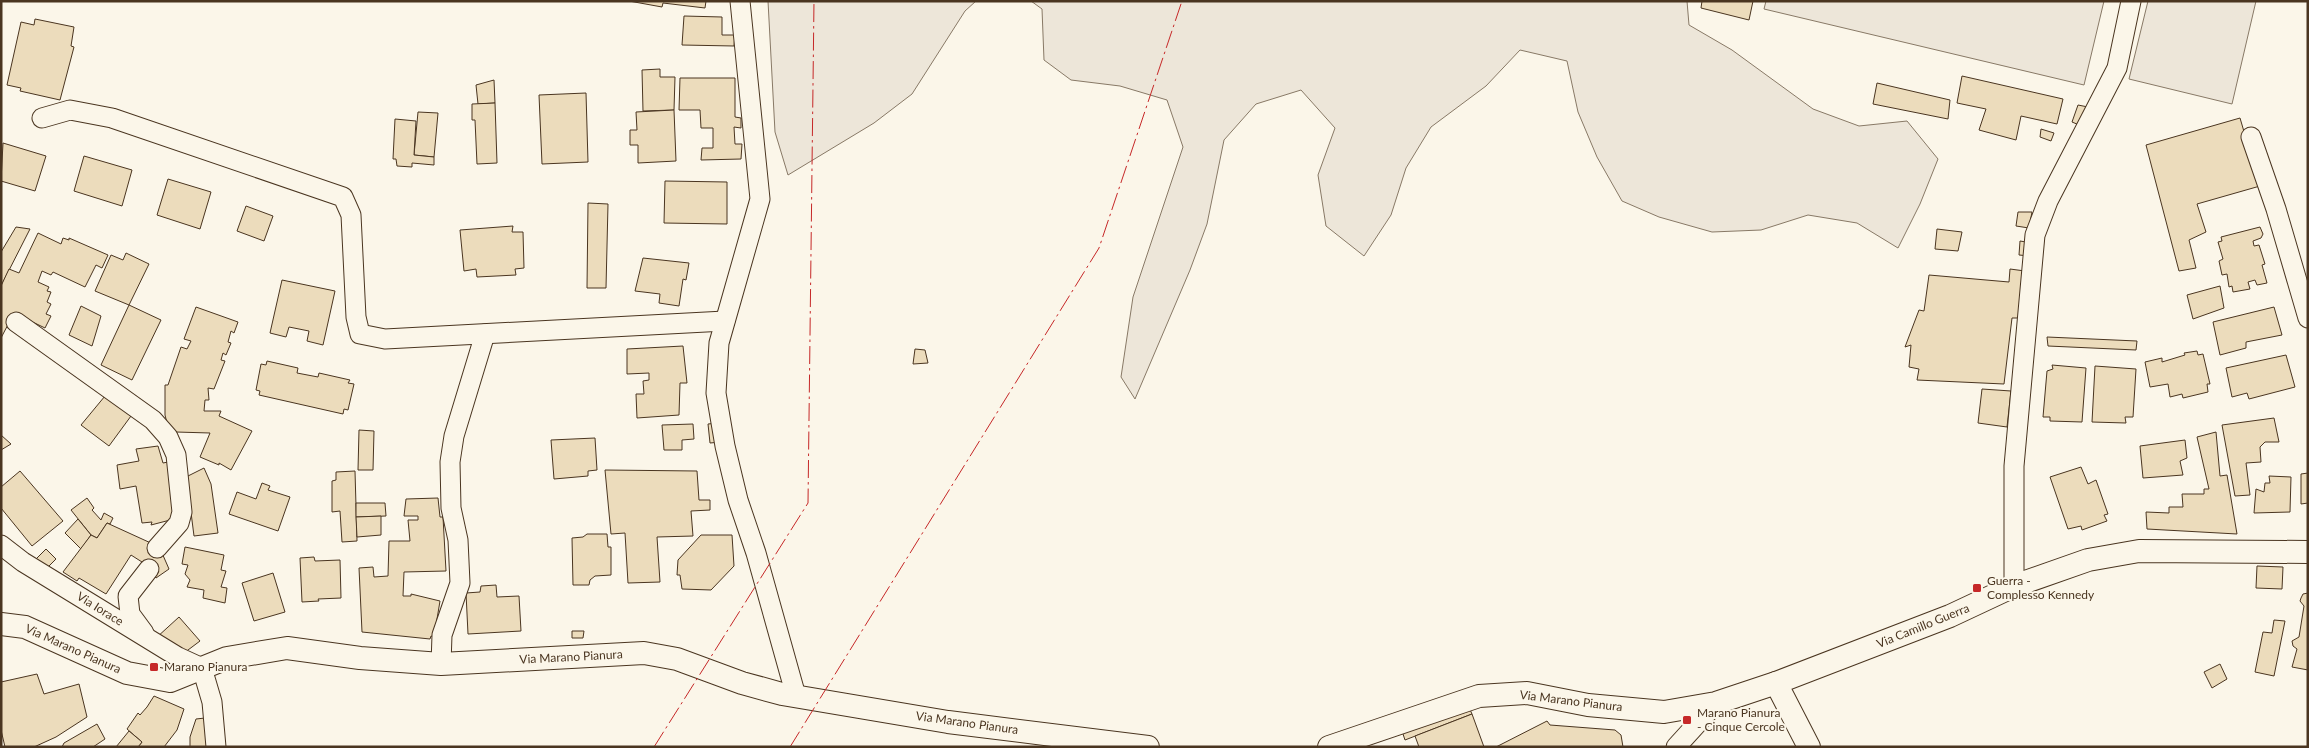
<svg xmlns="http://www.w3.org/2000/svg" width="2309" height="748" font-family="Lato,sans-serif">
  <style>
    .green { fill: #ede6d9; stroke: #887966 }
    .building { fill: #ecdcbc; stroke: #4a3520 }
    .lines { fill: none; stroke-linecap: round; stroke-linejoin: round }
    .minor-casing { stroke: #4a3520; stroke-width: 21 }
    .tertiary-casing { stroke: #4a3520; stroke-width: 24 }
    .minor { stroke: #fbf6e9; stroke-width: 19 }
    .tertiary { stroke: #fbf6e9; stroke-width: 22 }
    .power { stroke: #c62828; stroke-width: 1; stroke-dasharray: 18 4 2.5 4; stroke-linecap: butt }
    .poi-dot { fill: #c62828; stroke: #fbf6e9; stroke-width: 2 }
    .labels { text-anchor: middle; stroke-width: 4; stroke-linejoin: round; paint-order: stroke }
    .poi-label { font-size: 12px; fill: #4a3520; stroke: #fbf6e9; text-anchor: start }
    .street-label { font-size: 12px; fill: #4a3520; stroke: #fbf6e9 }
  </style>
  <rect width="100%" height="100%" fill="#fbf6e9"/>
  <g class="green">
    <polygon points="768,1 976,1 965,11 912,94 874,123 788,175 775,132"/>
    <polygon points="1031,1 1687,1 1689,25 1732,50 1813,109 1859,126 1907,121 1938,159 1920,204 1898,248 1857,223 1808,215 1761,230 1712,232 1659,217 1622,201 1597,157 1578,112 1567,61 1520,50 1486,86 1431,127 1406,168 1391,215 1364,256 1326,226 1318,175 1335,128 1301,90 1256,104 1224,140 1207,224 1190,270 1135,399 1121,377 1133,297 1183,147 1167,100 1120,86 1071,80 1044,60 1042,9"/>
    <polygon points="1766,1 2104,1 2084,85 1764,9"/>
    <polygon points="2148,1 2256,1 2232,104 2129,79"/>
  </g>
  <g class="building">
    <polygon points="629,1 706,1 705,8 663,3 662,7"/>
    <polygon points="1702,1 1753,1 1749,20 1701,8"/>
    <polygon points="684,16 722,17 722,35 735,35 734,46 682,45"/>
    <polygon points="35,19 74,27 71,46 74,47 60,100 20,91 21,88 7,85 21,22 34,25"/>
    <polygon points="660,69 660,77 675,77 674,110 643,111 642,70"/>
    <polygon points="1962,76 2063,99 2057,124 2021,116 2016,140 1979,130 1986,109 1957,103"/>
    <polygon points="680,78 735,78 735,117 741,118 741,128 734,127 735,144 742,144 741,159 701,160 702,148 713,148 713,128 701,128 700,110 679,110"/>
    <polygon points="494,80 495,103 478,104 476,85"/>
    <polygon points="1877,83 1950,100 1948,119 1873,104"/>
    <polygon points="586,93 588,162 542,164 539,95"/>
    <polygon points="495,103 497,163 477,164 475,120 472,120 472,104"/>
    <polygon points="2078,105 2093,108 2084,127 2072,122"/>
    <polygon points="674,110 676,161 638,163 638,145 630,145 630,130 637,130 636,112"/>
    <polygon points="418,112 438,113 434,157 414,155"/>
    <polygon points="2240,118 2260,186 2197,204 2206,232 2189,240 2196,268 2179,271 2146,145"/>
    <polygon points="395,119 416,121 414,155 434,157 434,165 412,163 412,167 397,166 396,159 393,159"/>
    <polygon points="2041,129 2054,133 2051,141 2040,137"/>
    <polygon points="3,143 46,156 35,191 1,181"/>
    <polygon points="84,156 132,170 122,206 74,191"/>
    <polygon points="168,179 211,192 200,229 157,215"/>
    <polygon points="665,181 727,182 727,224 664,223"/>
    <polygon points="588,203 608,204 606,288 587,288"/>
    <polygon points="246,206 273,216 264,241 237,231"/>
    <polygon points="2018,212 2032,212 2029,228 2016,226"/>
    <polygon points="513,226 512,232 523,232 524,268 515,269 516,275 477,277 476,269 464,271 460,230"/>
    <polygon points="16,227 30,229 1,286 1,252"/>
    <polygon points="2260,227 2263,234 2261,238 2253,241 2254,246 2259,245 2265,264 2262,265 2267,283 2257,285 2255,280 2248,282 2250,289 2233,292 2232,286 2229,287 2227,274 2222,275 2219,261 2223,259 2218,242 2222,241 2221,237"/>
    <polygon points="1937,229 1962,232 1958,251 1935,249"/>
    <polygon points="38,233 61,244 63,238 69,240 69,238 108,255 102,268 96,265 85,287 53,272 51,275 42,271 38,282 49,287 47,291 51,292 47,302 51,304 46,314 51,316 45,328 14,313 1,338 1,286 9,269 19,273"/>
    <polygon points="2020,241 2032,243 2030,256 2019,255"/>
    <polygon points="126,253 149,264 129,305 95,291 111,255 123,260"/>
    <polygon points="643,258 689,263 686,280 683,279 679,306 659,303 660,294 635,291"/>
    <polygon points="2010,269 2025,271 2020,318 2012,318 2004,384 1917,380 1919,369 1909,367 1911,345 1905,347 1919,310 1924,311 1929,275 2009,282"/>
    <polygon points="282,280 335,291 323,345 307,341 309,331 289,327 286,337 270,333"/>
    <polygon points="2220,286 2224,308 2193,319 2187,295"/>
    <polygon points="129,305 161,320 132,380 101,365"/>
    <polygon points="81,306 101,316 92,346 69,335"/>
    <polygon points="196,307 238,322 234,333 231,331 228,342 231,343 226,355 223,353 221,360 225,361 214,389 208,388 209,400 205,400 204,411 221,411 219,416 252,431 231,470 219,463 219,465 200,457 210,433 176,432 167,423 165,415 165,385 168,385 181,347 187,349 191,341 184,339"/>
    <polygon points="2274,307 2282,335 2246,342 2246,348 2220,355 2213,322"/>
    <polygon points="2047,337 2137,341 2136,350 2048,346"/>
    <polygon points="683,346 687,383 680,383 679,415 637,418 636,394 644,394 643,381 649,380 649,373 627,374 627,349"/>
    <polygon points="915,349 925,350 928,363 913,364"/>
    <polygon points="2197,351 2198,355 2203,354 2210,384 2207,384 2208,392 2183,398 2182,394 2170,397 2168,384 2150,387 2145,362 2162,358 2162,362 2185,355 2184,353"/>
    <polygon points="2286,355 2295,387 2249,399 2247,393 2232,397 2226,368"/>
    <polygon points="267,361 298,368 297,373 318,377 319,373 350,380 348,383 354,384 348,410 344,409 343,414 259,395 260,391 256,390 261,364 266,365"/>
    <polygon points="2052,365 2086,368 2082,422 2050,421 2050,417 2043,417 2047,371 2053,369"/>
    <polygon points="2095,366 2136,369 2133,417 2125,417 2126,423 2092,422"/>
    <polygon points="1982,389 2011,391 2007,427 1978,423"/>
    <polygon points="105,396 131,416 109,446 81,425"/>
    <polygon points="2274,418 2279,442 2265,442 2260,447 2261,462 2246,463 2250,495 2235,496 2222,425"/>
    <polygon points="718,423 721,442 710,443 708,424"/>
    <polygon points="693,424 694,439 682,440 682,450 664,450 662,425"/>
    <polygon points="359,430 374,431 373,470 358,470"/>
    <polygon points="2216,432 2220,476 2227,475 2237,534 2147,529 2146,512 2169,513 2169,507 2183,507 2182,494 2204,494 2204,489 2209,489 2197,437"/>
    <polygon points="1,435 11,444 1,450"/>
    <polygon points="595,438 597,470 588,471 588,476 554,479 551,440"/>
    <polygon points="2185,440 2187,458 2180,461 2183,475 2143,478 2140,446"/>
    <polygon points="158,446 163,463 168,462 174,519 151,525 152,522 142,523 136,486 120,489 117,465 139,461 136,449"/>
    <polygon points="2081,467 2088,484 2096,480 2108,514 2104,515 2107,521 2082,530 2081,526 2068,529 2050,477"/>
    <polygon points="204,468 211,484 218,533 194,536 188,489 184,478"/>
    <polygon points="605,470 697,471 699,500 710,500 710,510 691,511 693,536 657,537 660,582 628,583 625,533 611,534"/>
    <polygon points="20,471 63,521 32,546 1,508 1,487"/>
    <polygon points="355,471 357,541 342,542 340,511 332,512 332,481 336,480 336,472"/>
    <polygon points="2308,473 2308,503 2301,504 2301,474"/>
    <polygon points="2269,476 2291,477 2290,512 2254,513 2256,489 2264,492 2265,483 2270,483"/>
    <polygon points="262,483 270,486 268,490 290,497 278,531 229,514 237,492 256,499"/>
    <polygon points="87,498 94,508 92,510 101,520 104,513 113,518 110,524 107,523 97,538 91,535 71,510"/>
    <polygon points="438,498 440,517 443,517 446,571 404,572 403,596 411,596 411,594 440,601 434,637 431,636 430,639 362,632 359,568 373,567 374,577 388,576 389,541 410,541 408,520 418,520 418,516 404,516 406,499"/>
    <polygon points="356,503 385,503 386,516 356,517"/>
    <polygon points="381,516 381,535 357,537 356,517"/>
    <polygon points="78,519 91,535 81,549 65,533"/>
    <polygon points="107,523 153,544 162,553 169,569 156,578 142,562 131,555 106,594 79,578 77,581 63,572 91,535 97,538"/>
    <polygon points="587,534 607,534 608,547 611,547 611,575 595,576 590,580 589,585 573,585 572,538 583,537"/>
    <polygon points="701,535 732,535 734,566 711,590 682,589 680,575 677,575 678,560"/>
    <polygon points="185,547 224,555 221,570 226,571 221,587 227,588 225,603 203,598 204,590 187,587 190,580 185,574 188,565 182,564"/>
    <polygon points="46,549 56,559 45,570 32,563"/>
    <polygon points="314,557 315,561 340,560 341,598 318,599 319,601 302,602 300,558"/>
    <polygon points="2257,566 2283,567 2282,589 2256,588"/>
    <polygon points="273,573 285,612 254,621 242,583"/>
    <polygon points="496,585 497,597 519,596 521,631 468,634 466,593 480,592 481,586"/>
    <polygon points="2308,593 2308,670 2292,667 2297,649 2293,646 2292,641 2299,637 2304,606 2300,601 2301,598 2303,594"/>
    <polygon points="179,617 200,641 184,653 156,638"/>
    <polygon points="2274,620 2285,621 2274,676 2255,672 2263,632 2272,633"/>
    <polygon points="572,631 584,631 583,638 572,638"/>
    <polygon points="2220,664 2227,679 2212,688 2204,672"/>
    <polygon points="37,674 44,694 79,684 87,717 56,737 34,747 5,747 1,730 1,682"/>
    <polygon points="154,696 184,709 177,730 164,747 138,747 142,742 127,729 138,713 140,715 147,707"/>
    <polygon points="1467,703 1472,714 1405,740 1401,728"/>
    <polygon points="1472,714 1484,747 1419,747 1415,736"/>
    <polygon points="205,718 209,747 190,747 190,737 196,719"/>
    <polygon points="1547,721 1550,725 1615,730 1621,735 1623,747 1496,747"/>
    <polygon points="97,724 105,739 93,747 62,747 64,743"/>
    <polygon points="129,731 142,742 138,747 116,747"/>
  </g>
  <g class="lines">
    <g class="minor-casing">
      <g id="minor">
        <polyline points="740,1 760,199 719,343 716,393 725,446 738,500 756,553 796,696"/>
        <polyline points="42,118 70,110 112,118 343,197 351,215 356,317 360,334 385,339 725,321"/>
        <polyline points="2251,137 2276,209 2308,318"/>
        <polyline points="16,322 153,420 168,437 176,455 182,512 179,523 157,548"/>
        <polyline points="1,545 23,562 178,657 202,668 212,702 216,747"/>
        <polyline points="2014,586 2014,466 2035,235 2048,201 2117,68 2131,1"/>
        <polyline points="144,633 130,614 128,596 149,569"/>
        <polyline points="441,664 442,635 460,583 458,540 451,508 450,462 454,436 485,334"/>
        <polyline points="1676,747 1716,703"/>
      </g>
    </g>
    <g class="tertiary-casing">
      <g id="tertiary">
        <polyline points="1,624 25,627 127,673 170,681 227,658 287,648 360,658 441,664 644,653 677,659 742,683 782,694 948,722 1148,747"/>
        <polyline points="1776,683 1809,747"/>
        <polyline points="1329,747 1479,696 1527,693 1588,705 1664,712 1716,703 1776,683 1950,616 2014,586 2088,560 2139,551 2308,552"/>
      </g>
    </g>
    <use href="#minor" class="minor"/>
    <use href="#tertiary" class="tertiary"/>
    <g class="power">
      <polyline points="654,747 808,503 814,1"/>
      <polyline points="790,747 1099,248 1182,1"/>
    </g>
  </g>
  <g class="poi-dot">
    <rect x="1972" y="583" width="10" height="10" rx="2.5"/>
    <rect x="149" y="662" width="10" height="10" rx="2.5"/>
    <rect x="1682" y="715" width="10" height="10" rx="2.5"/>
  </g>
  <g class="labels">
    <g class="poi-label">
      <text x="1987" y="585">Guerra -<tspan x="1987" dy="14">Complesso Kennedy</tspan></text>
      <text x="164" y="671">Marano Pianura</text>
      <text x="1697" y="717">Marano Pianura<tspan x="1697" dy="14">- Cinque Cercole</tspan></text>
    </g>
    <g class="street-label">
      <text transform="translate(100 609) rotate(32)" y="4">Via Iorace</text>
      <text transform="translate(1923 626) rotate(-22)" y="4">Via Camillo Guerra</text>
      <text transform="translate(73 649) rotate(24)" y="4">Via Marano Pianura</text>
      <text transform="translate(571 657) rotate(-3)" y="4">Via Marano Pianura</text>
      <text transform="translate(1571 701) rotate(7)" y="4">Via Marano Pianura</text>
      <text transform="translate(967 723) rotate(8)" y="4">Via Marano Pianura</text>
    </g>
  </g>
  <rect width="2309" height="748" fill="none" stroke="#4a3520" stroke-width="5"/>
</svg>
